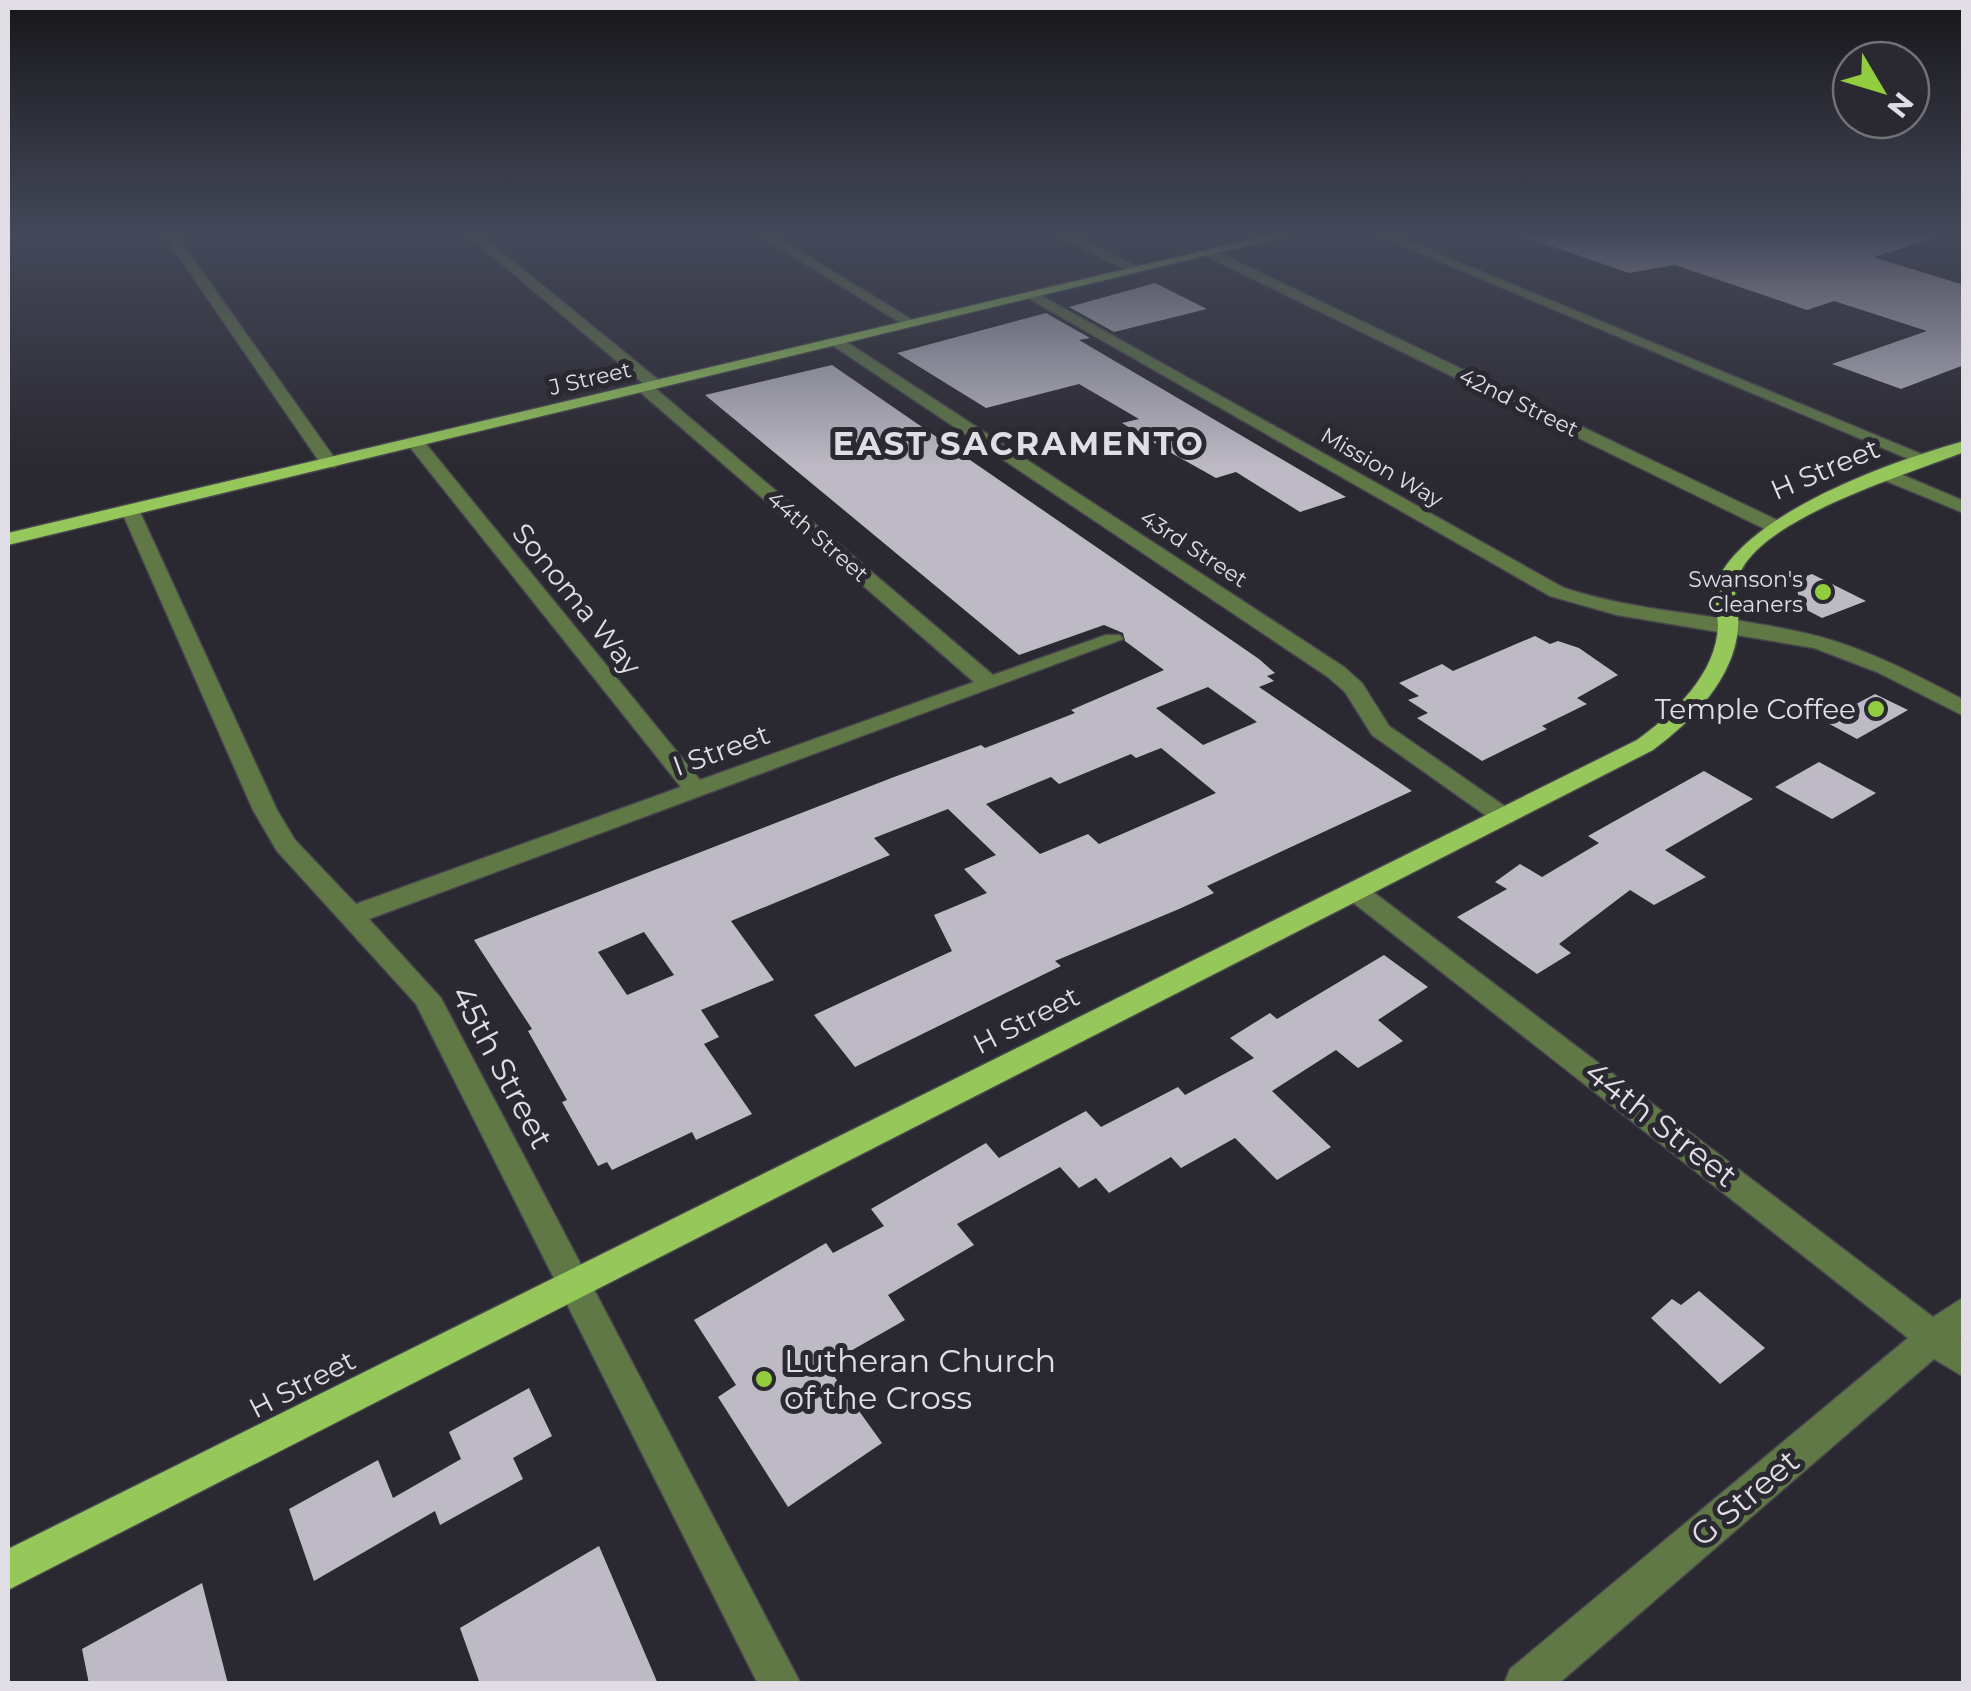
<svg xmlns="http://www.w3.org/2000/svg" width="1971" height="1691" font-family="Montserrat,sans-serif">
  <style>
    .building { fill: #bdbac5; fill-rule: evenodd }
    .lines { fill: none; stroke-linecap: round; stroke-linejoin: round }
    .minor-casing { stroke: #47454d; stroke-width: 3 }
    .major-casing { stroke: #47454d; stroke-width: 3 }
    .minor { fill: #607846; fill-rule: evenodd }
    .major { fill: #95c75a; fill-rule: evenodd }
    .poi-dot { fill: #91cd3f; stroke: #2a2830; stroke-width: 4 }
    .labels { text-anchor: middle; stroke-width: 10; stroke-linejoin: round; paint-order: stroke }
    .far-street-label { font-size: 22px; fill: #e0dee4; stroke: #2a2830 }
    .far-poi-label { font-size: 22px; fill: #e0dee4; stroke: #2a2830; text-anchor: end }
    .street-label { font-size: 28px; fill: #e0dee4; stroke: #2a2830 }
    .poi-label { font-size: 28px; fill: #e0dee4; stroke: #2a2830; text-anchor: end }
    .far-district-label { font-size: 32px; font-weight: bold; letter-spacing: 2.5px; fill: #e0dee4; stroke: #2a2830 }
    .near-street-label { font-size: 32px; fill: #e0dee4; stroke: #2a2830 }
    .near-poi-label { font-size: 32px; fill: #e0dee4; stroke: #2a2830; text-anchor: start }
  </style>
  <rect width="100%" height="100%" fill="#2a2830"/>
  <g class="building">
    <polygon points="1519,232 1935,232 1936,238 1873,257 1964,285 1964,365 1901,389 1832,364 1927,331 1834,301 1807,310 1675,265 1629,273 1519,235"/>
    <polygon points="1155,283 1207,309 1114,332 1069,307"/>
    <polygon points="1046,313 1090,338 1079,340 1346,497 1300,512 1236,472 1216,478 1166,450 1122,423 1139,419 1079,384 986,408 897,353"/>
    <path d="M832,365L1259,659L1275,673L1267,676L1274,681L1259,687L1412,791L1207,886L1214,893L1179,909L1055,961L1061,966L855,1067L814,1015L952,951L934,915L987,893L964,869L996,855L948,809L874,838L890,855L731,921L774,980L701,1010L719,1037L704,1044L752,1114L696,1140L692,1132L612,1170L607,1162L598,1166L562,1102L567,1100L528,1031L532,1029L474,940L894,777L981,745L985,748L1075,713L1071,710L1164,670L1125,641L1123,633L1104,625L1019,655L705,395ZM1208,687L1257,722L1203,745L1156,708ZM1161,748L1216,793L1099,844L1088,834L1040,854L986,804L1051,777L1059,784L1131,754L1136,758ZM644,932L674,975L627,995L598,952Z"/>
    <polygon points="1812,574 1866,601 1822,618 1801,607 1795,580"/>
    <polygon points="1535,636 1550,644 1558,641 1579,648 1618,675 1577,698 1587,704 1542,726 1547,729 1482,761 1417,718 1428,713 1408,700 1419,696 1399,683 1442,664 1453,671"/>
    <polygon points="1875,694 1908,710 1857,739 1824,721"/>
    <polygon points="1819,762 1876,793 1832,819 1775,787"/>
    <polygon points="1704,771 1753,799 1665,850 1706,877 1654,905 1630,890 1559,944 1571,953 1537,974 1457,917 1507,889 1495,882 1520,864 1542,877 1599,843 1588,836"/>
    <polygon points="1384,955 1428,987 1378,1020 1403,1041 1358,1068 1336,1050 1272,1091 1331,1147 1277,1180 1235,1138 1181,1168 1171,1157 1109,1193 1096,1178 1079,1188 1060,1167 957,1224 974,1245 888,1295 905,1320 826,1365 882,1443 788,1507 718,1397 736,1385 694,1320 826,1243 833,1253 884,1226 871,1209 986,1143 999,1158 1086,1111 1101,1127 1178,1087 1185,1095 1254,1058 1230,1038 1270,1013 1277,1019"/>
    <polygon points="1699,1291 1765,1348 1720,1384 1651,1318 1672,1299 1681,1305"/>
    <polygon points="529,1388 552,1436 513,1458 523,1479 440,1525 435,1511 314,1581 289,1509 378,1460 393,1498 461,1459 449,1432"/>
    <polygon points="599,1546 658,1684 480,1684 460,1628"/>
    <polygon points="202,1583 228,1684 89,1684 82,1649"/>
  </g>
  <g class="lines">
    <g class="minor-casing">
      <g id="minor">
        <polygon points="162,232 174,232 338,463 335,467 323,467"/>
        <polygon points="464,232 477,232 661,382 663,385 656,389 993,675 1106,635 1120,635 1123,639 369,919 441,998 801,1684 758,1684 416,1004 277,851 253,810 121,510 130,505 139,510 277,810 295,840 356,904 681,787 409,446 409,438 421,438 700,780 974,682 639,391 637,388 644,384"/>
        <polygon points="754,232 768,232 919,324 907,327"/>
        <polygon points="1050,232 1066,232 1144,270 1132,273"/>
        <polygon points="1370,232 1386,232 1938,461 1923,465"/>
        <polygon points="1211,249 1781,522 1783,526 1781,530 1767,530 1206,256 1206,250"/>
        <path d="M1033,291L1564,588C1641,613 1721,614 1800,632C1858,644 1911,672 1964,700V716L1877,672L1814,648L1617,615L1550,596L1028,298L1026,295Z"/>
        <polygon points="832,339 842,339 1344,667 1362,683 1389,726 1513,812 1516,817 1513,822 1495,822 1372,735 1345,692 1328,677 832,345"/>
        <polygon points="1886,473 1898,473 1964,501 1964,513 1886,481"/>
        <polygon points="1355,882 1364,885 1933,1317 1964,1297 1964,1334 1960,1337 1964,1340 1964,1377 1934,1359 1558,1684 1504,1684 1510,1669 1908,1338 1346,897 1342,891"/>
      </g>
    </g>
    <g class="major-casing">
      <g id="major">
        <polygon points="1283,232 1304,232 8,545 8,533"/>
        <path d="M1964,441V452C1908,474 1771,515 1742,569C1728,596 1740,601 1738,627C1735,678 1691,722 1653,750L8,1590V1549L1637,740C1673,714 1717,674 1718,625C1718,612 1710,600 1714,588C1740,514 1893,461 1964,441Z"/>
      </g>
    </g>
    <use href="#minor" class="minor"/>
    <use href="#major" class="major"/>
  </g>
  <linearGradient id="sky" x2="0" y2="1"><stop stop-color="#17161a"/><stop offset="0.5" stop-color="#444859"/><stop offset="1" stop-color="#444859" stop-opacity="0"/></linearGradient>
  <rect width="1971" height="468" fill="url(#sky)"/>
  <g class="poi-dot">
    <circle cx="1823" cy="592" r="10"/>
    <circle cx="1876" cy="709" r="10"/>
    <circle cx="764" cy="1379" r="10"/>
  </g>
  <g class="labels">
    <g class="far-street-label">
      <text transform="translate(590 378) rotate(-13)" y="8">J Street</text>
      <text transform="translate(1519 402) rotate(26)" y="8">42nd Street</text>
      <text transform="translate(1382 467) rotate(30)" y="8">Mission Way</text>
      <text transform="translate(818 536) rotate(41)" y="8">44th Street</text>
      <text transform="translate(1194 548) rotate(33)" y="8">43rd Street</text>
    </g>
    <g class="far-poi-label">
      <text x="1803" y="587">Swanson's<tspan x="1803" dy="25">Cleaners</tspan></text>
    </g>
    <g class="street-label">
      <text transform="translate(1825 469) rotate(-23)" y="10">H Street</text>
      <text transform="translate(577 599) rotate(51)" y="10">Sonoma Way</text>
      <text transform="translate(721 750) rotate(-20)" y="10">I Street</text>
      <text transform="translate(1026 1020) rotate(-27)" y="10">H Street</text>
      <text transform="translate(302 1384) rotate(-27)" y="10">H Street</text>
    </g>
    <g class="poi-label">
      <text x="1856" y="719">Temple Coffee</text>
    </g>
    <g class="far-district-label">
      <text x="1019" y="455">EAST SACRAMENTO</text>
    </g>
    <g class="near-street-label">
      <text transform="translate(502 1067) rotate(62)" y="11">45th Street</text>
      <text transform="translate(1661 1124) rotate(38)" y="11">44th Street</text>
      <text transform="translate(1745 1498) rotate(-40)" y="11">G Street</text>
    </g>
    <g class="near-poi-label">
      <text x="784" y="1372">Lutheran Church<tspan x="784" dy="37">of the Cross</tspan></text>
    </g>
  </g>
  <rect width="1971" height="1691" fill="none" stroke="#e0dee4" stroke-width="20"/>
  <g transform="translate(1881 90) rotate(128)"><circle r="48" fill="#2a2830" stroke="#737178" stroke-width="2.5"/>
  <path d="M0-8L18 38L0 25L-18 38Z" fill="#91cd3f"/>
  <text y="-15" font-size="28" font-weight="bold" text-anchor="middle" fill="#e0dee4">N</text>
  </g>
</svg>
